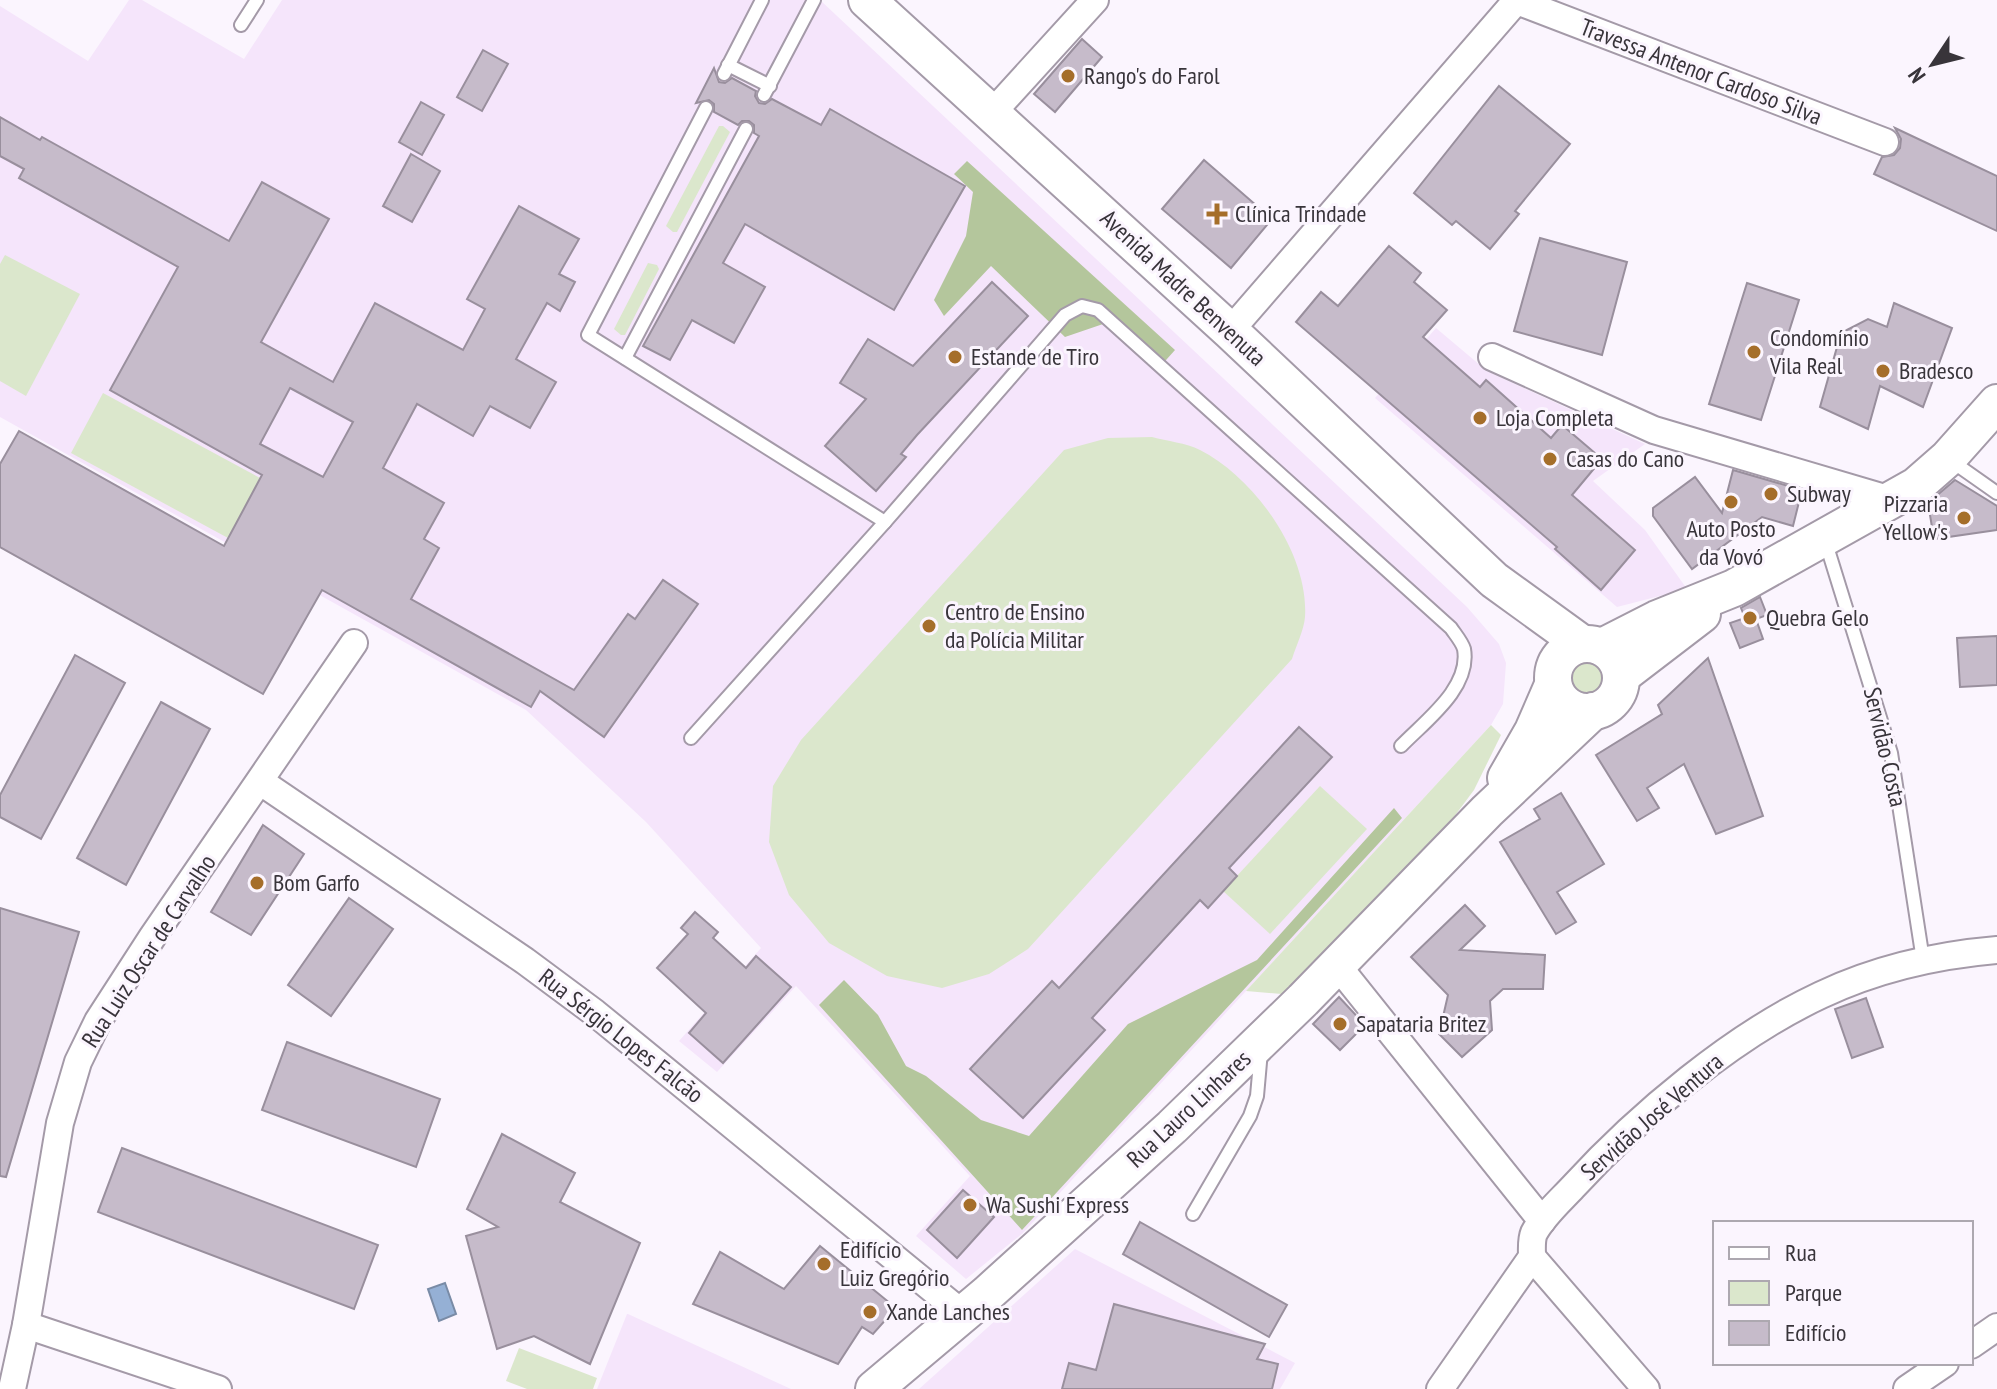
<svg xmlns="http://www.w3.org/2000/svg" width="1997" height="1389" font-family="'PT Sans Narrow',sans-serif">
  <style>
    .built { fill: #f5e5fb }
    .green { fill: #dbe7cc }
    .forest { fill: #b4c69c }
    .water { fill: #95b0d5; stroke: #798ba6; stroke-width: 2 }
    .building { fill: #c6bbca; stroke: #998f9d; stroke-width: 2; fill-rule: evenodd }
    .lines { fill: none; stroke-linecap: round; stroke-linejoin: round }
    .service-casing { stroke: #a49aa8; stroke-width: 16 }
    .minor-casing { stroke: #a49aa8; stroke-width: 30 }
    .secondary-casing { stroke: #a49aa8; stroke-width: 40 }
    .service { stroke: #fff; stroke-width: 12 }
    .minor { stroke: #fff; stroke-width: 26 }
    .secondary { stroke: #fff; stroke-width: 36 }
    .poi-dot { fill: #a56e2a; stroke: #fbf5fe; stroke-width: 3 }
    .labels { text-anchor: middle; stroke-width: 6; stroke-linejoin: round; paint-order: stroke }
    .street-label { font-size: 24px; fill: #38343a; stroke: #fbf5fe }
    .poi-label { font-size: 24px; fill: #38343a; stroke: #fbf5fe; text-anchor: start }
  </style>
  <rect width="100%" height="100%" fill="#fbf5fe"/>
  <g class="built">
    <polygon points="129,0 142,0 244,59 282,0 820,0 1467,607 1499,644 1506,663 1503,704 1491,725 1023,1233 966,1279 916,1236 970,1176 796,986 717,1072 679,1041 761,948 646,822 526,710 0,417 0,6 88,61"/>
    <polygon points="1436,328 1487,371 1645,444 1593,481 1645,530 1687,589 1617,607 1375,398"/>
    <polygon points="1075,1249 1295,1363 1280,1389 919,1389"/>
    <polygon points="627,1314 628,1314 791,1389 597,1389"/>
  </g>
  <g class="green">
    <polygon points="719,126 723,126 730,132 677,232 673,232 666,226"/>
    <polygon points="5,255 80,294 26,396 0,381 0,264"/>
    <polygon points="648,263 657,265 659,269 625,335 621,335 614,329"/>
    <polygon points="103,393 260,478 228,538 71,453"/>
    <path d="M1152,437C1167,441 1186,443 1200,450C1255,478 1309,554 1305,617C1304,630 1296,646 1292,659L1028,949L989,974L942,988L887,976L829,943L789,895L769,842L773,786L801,740L1064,450L1108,438Z"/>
    <circle cx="1587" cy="678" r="21"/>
    <polygon points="1491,725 1501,735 1474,790 1427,853 1294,995 1246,991"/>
    <polygon points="1320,786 1367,829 1270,934 1223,891"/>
    <polygon points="519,1348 597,1378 593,1389 527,1389 506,1381"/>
  </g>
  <g class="forest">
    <polygon points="967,161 1175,350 1158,369 1106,323 1065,337 991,266 944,316 934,300 966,236 973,192 954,174"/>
    <polygon points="1394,808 1402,818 1022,1230 819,1005 844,980 878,1015 906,1066 926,1076 981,1120 1029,1136 1128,1024 1257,960"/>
  </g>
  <polygon class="water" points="445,1283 456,1314 439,1321 428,1289"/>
  <g class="building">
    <polygon points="1082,39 1102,57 1055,112 1034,94"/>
    <polygon points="483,50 508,64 482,111 457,97"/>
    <polygon points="714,68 719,82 725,83 732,78 756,91 755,96 759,103 765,104 772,99 821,125 830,109 965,186 894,310 745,224 723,263 765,287 734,343 692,320 670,360 643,346 759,136 754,133 754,125 749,121 742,121 738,125 714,112 714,104 709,100 696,103"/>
    <polygon points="1499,86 1570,144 1515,211 1519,214 1490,249 1456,221 1452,225 1414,193"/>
    <polygon points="421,102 444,115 422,155 399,142"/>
    <path d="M0,117L40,140L42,137L229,241L262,182L329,219L261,342L333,382L375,303L463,350L485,309L467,299L519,206L579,239L559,274L575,282L560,311L547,303L516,359L556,382L530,428L490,406L473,436L417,404L383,468L444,503L424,539L439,548L411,599L574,690L628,614L635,619L663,580L698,604L604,737L540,691L531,707L322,590L263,694L0,547V464L19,431L224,546L262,475L110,390L178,267L19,178L24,169L0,156ZM290,388L353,422L323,477L260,444Z"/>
    <polygon points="1895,128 1997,176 1997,231 1874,174 1882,157 1894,155 1900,148 1901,139"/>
    <polygon points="411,154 440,171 412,222 383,206"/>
    <polygon points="1204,160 1272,219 1231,268 1162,209"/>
    <polygon points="1540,238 1627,262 1602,355 1514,331"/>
    <polygon points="1389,246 1421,273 1414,282 1447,310 1423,337 1480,387 1486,380 1551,438 1562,425 1602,459 1572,495 1635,550 1601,590 1555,549 1557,547 1296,322 1321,292 1338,306"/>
    <polygon points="992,282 1028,316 917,435 901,454 906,457 876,491 825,446 866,399 840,383 868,339 913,366"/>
    <polygon points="1747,283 1799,300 1761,420 1709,404"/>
    <polygon points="1894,303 1952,328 1923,407 1880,386 1868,429 1820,407 1841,333 1868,319 1887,327"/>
    <polygon points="1733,470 1802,490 1793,526 1762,517 1692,569 1653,516 1653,508 1695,477 1722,513"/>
    <polygon points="1955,480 1997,506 1997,530 1934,539 1928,503"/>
    <polygon points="1760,597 1767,615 1756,619 1763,639 1740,648 1730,623 1745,618 1741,608"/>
    <polygon points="1997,636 1997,685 1960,687 1957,638"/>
    <polygon points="75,655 125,683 41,839 0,817 0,795"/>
    <polygon points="1708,658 1763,816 1716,834 1684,764 1647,788 1659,808 1637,821 1596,755 1662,714 1658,705"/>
    <polygon points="161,702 210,729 126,885 77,858"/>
    <polygon points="1299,727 1332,757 1229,868 1237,876 1208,908 1200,900 1092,1018 1105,1030 1023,1118 970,1069 1052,981 1059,988"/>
    <polygon points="1561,793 1604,864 1557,892 1576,922 1556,934 1500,842 1540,819 1534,809"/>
    <polygon points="263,825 304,854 251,935 211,912"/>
    <polygon points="349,898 393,929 331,1016 288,985"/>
    <polygon points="1465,905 1485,926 1460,950 1545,955 1543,989 1503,989 1490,1001 1492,1030 1462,1057 1439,1034 1448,995 1411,957"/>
    <polygon points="0,908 79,932 6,1177 0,1176"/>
    <polygon points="695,912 718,932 713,938 746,968 756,956 791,987 723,1063 689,1033 706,1013 657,968 688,934 681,928"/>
    <polygon points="1339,997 1365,1025 1340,1050 1313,1024"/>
    <polygon points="1866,998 1883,1047 1852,1058 1835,1009"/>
    <polygon points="287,1042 440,1099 416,1167 262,1110"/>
    <polygon points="502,1134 575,1173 560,1202 640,1243 590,1364 534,1336 497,1349 466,1236 498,1227 467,1209"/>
    <polygon points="122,1148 378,1245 354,1309 98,1212"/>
    <polygon points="963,1190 994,1217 957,1258 927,1230"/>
    <polygon points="1140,1222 1287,1305 1269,1337 1123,1254"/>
    <polygon points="820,1246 896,1308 873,1334 862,1327 838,1364 693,1304 720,1252 784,1289"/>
    <polygon points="1114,1304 1265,1344 1257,1359 1278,1364 1272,1389 1062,1389 1069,1363 1096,1370"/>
  </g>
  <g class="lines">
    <g class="service-casing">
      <g id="service">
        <polyline points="241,25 257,0"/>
        <polyline points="728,65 770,86"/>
        <polyline points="724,74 762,0"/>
        <polyline points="764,95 814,0"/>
        <polyline points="706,108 588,335 885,522"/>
        <polyline points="625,358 746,129"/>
        <polyline points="1950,460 1997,493"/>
        <polyline points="1825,540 1891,753 1923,960"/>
        <path d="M691,738L885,522L1065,315L1082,306L1098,310L1451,628C1455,634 1462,642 1464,649C1471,688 1425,721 1401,746"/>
        <polyline points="1193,1214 1250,1116 1257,1096 1261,1051"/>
      </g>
    </g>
    <g class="minor-casing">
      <g id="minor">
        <polyline points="1517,1 1885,142"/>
        <polyline points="992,113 1095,0"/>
        <polyline points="1230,331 1517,0"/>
        <polyline points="1492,357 1654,430 1891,500"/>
        <polyline points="261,782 525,961 595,1013 963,1314"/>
        <polyline points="1337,965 1542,1221"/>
        <polyline points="1532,1257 1646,1389"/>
        <polyline points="26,1325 218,1389"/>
        <polyline points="1971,1345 1997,1327"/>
        <polyline points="12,1389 26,1325 60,1123 78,1062 98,1021 153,936 354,643"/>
        <path d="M1440,1389L1532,1257C1532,1249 1531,1240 1534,1233C1543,1216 1560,1201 1573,1187C1639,1115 1733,1036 1821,995C1876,969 1938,955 1997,950"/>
        <polyline points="1907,1389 1945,1363"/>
      </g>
    </g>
    <g class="secondary-casing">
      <g id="secondary">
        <polyline points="867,0 1230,331 1494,580 1581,643"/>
        <circle cx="1587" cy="678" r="34"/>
        <polyline points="1602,647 1657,619 1734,588 1916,486 1948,458 1997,403"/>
        <polyline points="1621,676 1702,614"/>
        <polyline points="1506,778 1533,731 1553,685"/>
        <polyline points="874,1389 987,1294 1172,1127 1303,1000 1487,811 1593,711"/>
      </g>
    </g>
    <use href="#service" class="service"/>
    <use href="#minor" class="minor"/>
    <use href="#secondary" class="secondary"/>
  </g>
  <g class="poi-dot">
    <circle cx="1068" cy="76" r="8"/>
    <path d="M1213 202h8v8h8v8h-8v8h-8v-8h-8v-8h8z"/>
    <circle cx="1754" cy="352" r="8"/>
    <circle cx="955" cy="357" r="8"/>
    <circle cx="1883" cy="371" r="8"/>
    <circle cx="1480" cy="418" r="8"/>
    <circle cx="1550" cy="459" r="8"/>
    <circle cx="1771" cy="494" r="8"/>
    <circle cx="1731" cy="502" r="8"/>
    <circle cx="1964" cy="518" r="8"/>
    <circle cx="1750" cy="618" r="8"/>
    <circle cx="929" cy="626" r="8"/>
    <circle cx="257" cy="883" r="8"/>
    <circle cx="1340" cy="1024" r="8"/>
    <circle cx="970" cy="1205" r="8"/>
    <circle cx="824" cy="1264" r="8"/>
    <circle cx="870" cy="1312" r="8"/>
  </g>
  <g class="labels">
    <g class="street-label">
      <text transform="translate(1701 72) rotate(21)" y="8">Travessa Antenor Cardoso Silva</text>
      <text transform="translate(1183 288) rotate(43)" y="8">Avenida Madre Benvenuta</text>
      <text transform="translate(1885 747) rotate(77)" y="8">Servidão Costa</text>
      <text transform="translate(149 951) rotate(-57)" y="8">Rua Luiz Oscar de Carvalho</text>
      <text transform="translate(621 1036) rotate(38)" y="8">Rua Sérgio Lopes Falcão</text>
      <text transform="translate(1189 1109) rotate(-43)" y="8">Rua Lauro Linhares</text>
      <text transform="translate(1652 1117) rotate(-41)" y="8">Servidão José Ventura</text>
    </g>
    <g class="poi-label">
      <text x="1084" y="84">Rango's do Farol</text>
      <text x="1235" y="222">Clínica Trindade</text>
      <text x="1770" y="346">Condomínio<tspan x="1770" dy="28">Vila Real</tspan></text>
      <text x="971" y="365">Estande de Tiro</text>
      <text x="1899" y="379">Bradesco</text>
      <text x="1496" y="426">Loja Completa</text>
      <text x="1566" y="467">Casas do Cano</text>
      <text x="1787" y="502">Subway</text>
      <text x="1948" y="512" text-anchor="end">Pizzaria<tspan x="1948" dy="28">Yellow's</tspan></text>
      <text x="1731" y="537" text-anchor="middle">Auto Posto<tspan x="1731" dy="28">da Vovó</tspan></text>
      <text x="945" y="620">Centro de Ensino<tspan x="945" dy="28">da Polícia Militar</tspan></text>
      <text x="1766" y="626">Quebra Gelo</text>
      <text x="273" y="891">Bom Garfo</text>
      <text x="1356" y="1032">Sapataria Britez</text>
      <text x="986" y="1213">Wa Sushi Express</text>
      <text x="840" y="1258">Edifício<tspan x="840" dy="28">Luiz Gregório</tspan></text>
      <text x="886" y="1320">Xande Lanches</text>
    </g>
  </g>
  <rect x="1713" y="1221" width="260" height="144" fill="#fbf5fe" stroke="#ada8b0" stroke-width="2"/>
  <rect x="1729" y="1247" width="40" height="12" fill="#ffffff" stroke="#ada8b0" stroke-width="2"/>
  <text x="1785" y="1261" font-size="24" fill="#38343a">Rua</text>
  <rect x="1729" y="1281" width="40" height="24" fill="#dbe7cc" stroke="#ada8b0" stroke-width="2"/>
  <text x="1785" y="1301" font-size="24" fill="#38343a">Parque</text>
  <rect x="1729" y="1321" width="40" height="24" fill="#c6bbca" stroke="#ada8b0" stroke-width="2"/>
  <text x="1785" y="1341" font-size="24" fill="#38343a">Edifício</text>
  <g transform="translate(1933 64) rotate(235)" stroke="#fbf5fe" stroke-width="6" paint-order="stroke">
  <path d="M0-6L14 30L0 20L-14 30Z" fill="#38343a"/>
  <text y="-12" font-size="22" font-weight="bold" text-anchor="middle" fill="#38343a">N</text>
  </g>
</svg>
